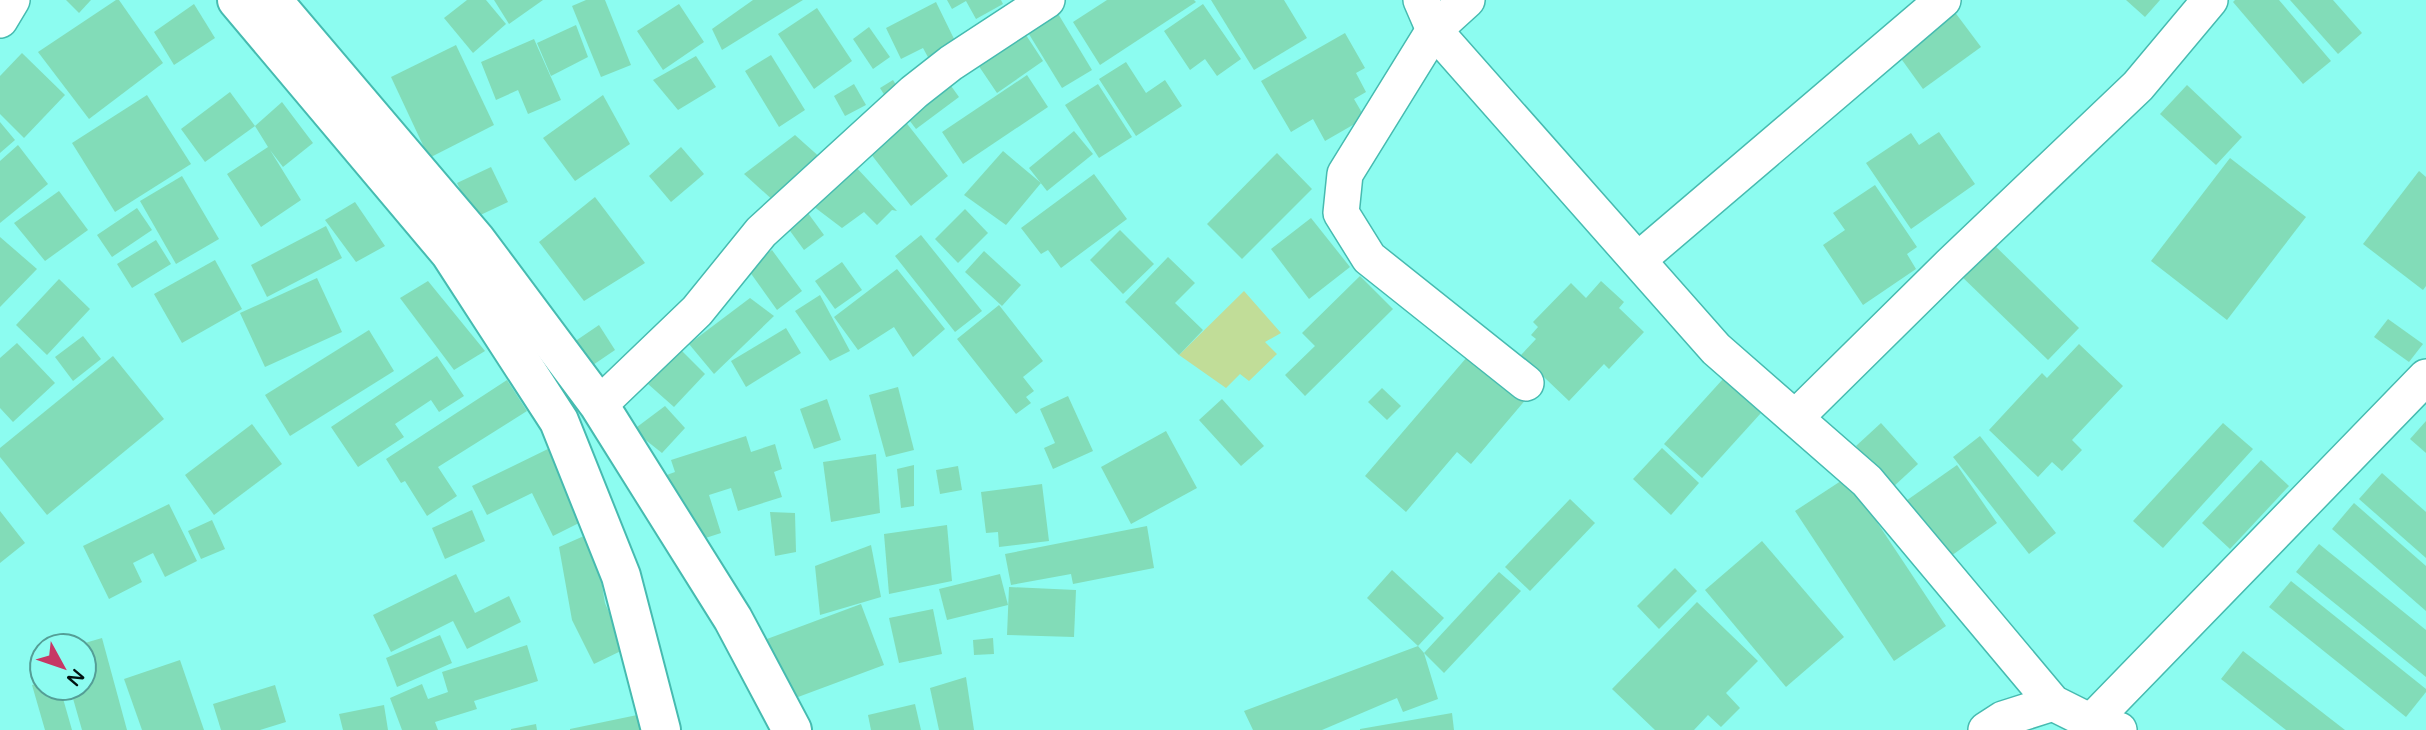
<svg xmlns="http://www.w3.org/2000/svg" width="2426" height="730" font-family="'Varela Round',sans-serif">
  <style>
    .green { fill: #c1dd98 }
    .building { fill: #82dcb8 }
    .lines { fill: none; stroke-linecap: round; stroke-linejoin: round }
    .minor-casing { stroke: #46bbb0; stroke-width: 38 }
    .tertiary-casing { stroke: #46bbb0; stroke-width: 42 }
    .minor { stroke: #fff; stroke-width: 35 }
    .tertiary { stroke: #fff; stroke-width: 38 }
  </style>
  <rect width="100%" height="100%" fill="#8cfcf0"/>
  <polygon class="green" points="1244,291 1281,333 1265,342 1277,354 1249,381 1240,374 1226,388 1179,355"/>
  <g class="building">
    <polygon points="66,0 91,0 79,13"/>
    <polygon points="116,0 119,0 163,63 89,119 38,52"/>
    <polygon points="467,0 486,0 506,24 473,53 444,18"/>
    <polygon points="494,0 543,0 509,24"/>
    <polygon points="586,0 605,0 631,65 601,77 572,6"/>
    <polygon points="753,0 803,0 722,50 712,29"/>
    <polygon points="947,0 1001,0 1003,4 976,19 966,1 952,9"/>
    <polygon points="1107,0 1194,0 1196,2 1100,65 1073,22"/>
    <polygon points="1211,0 1284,0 1307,38 1254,70"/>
    <polygon points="2126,0 2160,0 2145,17"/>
    <polygon points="2235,0 2279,0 2331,61 2303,84 2233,2"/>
    <polygon points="2290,0 2333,0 2362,33 2338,54"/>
    <polygon points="936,2 957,45 929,59 923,48 901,59 886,28"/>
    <polygon points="194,4 215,38 174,65 154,32"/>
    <polygon points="679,4 704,42 663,70 637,31"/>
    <polygon points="1203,4 1241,59 1217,76 1205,59 1190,70 1164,31"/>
    <polygon points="1054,7 1092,70 1062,88 1024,26"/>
    <polygon points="817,8 852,61 814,89 778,34"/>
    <polygon points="1954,11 1981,47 1923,89 1897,53"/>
    <polygon points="576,25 588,57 551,76 537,43"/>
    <polygon points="869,27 890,57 873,69 853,39"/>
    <polygon points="1345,33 1365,68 1356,73 1366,92 1354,99 1365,118 1325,141 1313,119 1291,132 1261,81"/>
    <polygon points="1026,35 1043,61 997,93 972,56 996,39 1003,50"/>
    <polygon points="534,39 561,100 528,114 518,90 496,100 481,62"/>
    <polygon points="456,45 494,125 429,158 391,77"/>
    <polygon points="22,53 65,95 24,138 0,114 0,76"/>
    <polygon points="771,55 805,110 779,127 745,71"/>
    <polygon points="696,56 716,87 678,110 653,80"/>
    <polygon points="1126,62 1146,93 1165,80 1182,106 1136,136 1099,79"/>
    <polygon points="1027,75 1048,107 963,164 942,132"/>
    <polygon points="946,79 959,97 916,129 903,112"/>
    <polygon points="893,80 903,96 890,104 880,88"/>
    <polygon points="854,84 866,105 845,116 834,96"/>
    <polygon points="1098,84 1132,137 1099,158 1065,105"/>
    <polygon points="2187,85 2242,137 2216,165 2160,114"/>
    <polygon points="230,92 255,126 205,162 181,129"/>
    <polygon points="147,95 191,164 115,212 72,143"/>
    <polygon points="603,95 630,144 575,181 543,138"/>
    <polygon points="282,102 313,143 283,167 270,150 301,200 261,227 227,174 268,147 255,126"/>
    <polygon points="901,116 948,176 911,206 864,145"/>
    <polygon points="0,122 15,140 0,153"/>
    <polygon points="1074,131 1093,154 1047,191 1029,168"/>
    <polygon points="1939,132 1975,184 1911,229 1866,163 1911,133 1919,145"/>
    <polygon points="795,135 823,160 776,203 744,174"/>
    <polygon points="18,145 48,184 0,223 0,161"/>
    <polygon points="681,147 704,174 671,202 649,176"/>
    <polygon points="1003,151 1041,183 1006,225 964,195"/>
    <polygon points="1277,153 1312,189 1242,259 1207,224"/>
    <polygon points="2230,158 2306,217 2227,320 2151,261"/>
    <polygon points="854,165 897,211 892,210 877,225 864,212 842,228 809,203"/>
    <polygon points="491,167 508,202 474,218 457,183"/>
    <polygon points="2419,171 2426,177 2426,286 2423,290 2363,244"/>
    <polygon points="1094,174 1127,219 1061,268 1048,250 1041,254 1021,228"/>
    <polygon points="182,176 219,239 176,264 140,201"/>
    <polygon points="1875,185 1917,247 1907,254 1916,269 1863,305 1823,245 1845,230 1833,213"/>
    <polygon points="59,191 88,230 45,261 14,223"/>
    <polygon points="595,197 645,263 584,301 539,242"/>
    <polygon points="355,202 385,246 356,262 325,220"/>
    <polygon points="137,208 152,230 112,257 97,235"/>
    <polygon points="805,209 824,235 804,250 785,224"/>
    <polygon points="965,209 988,233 958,263 935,239"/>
    <polygon points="1311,218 1350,267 1309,299 1271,249"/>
    <polygon points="326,226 342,258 267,297 251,265"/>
    <polygon points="1120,230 1154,264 1123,294 1090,260"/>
    <polygon points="921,235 982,311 955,332 895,256"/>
    <polygon points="0,237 37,269 0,307"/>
    <polygon points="1988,239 2079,328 2048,360 1956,271"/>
    <polygon points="156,240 171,264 132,288 117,264"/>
    <polygon points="772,250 802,291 777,310 747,268"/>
    <polygon points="984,251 1021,285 1002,306 965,272"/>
    <polygon points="1168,257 1195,283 1175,303 1203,330 1179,355 1125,302"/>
    <polygon points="215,260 242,309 182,343 154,294"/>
    <polygon points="842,262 862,290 835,309 815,281"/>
    <polygon points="897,269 945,329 913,357 894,327 858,350 834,317"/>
    <polygon points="1360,276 1393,309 1305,396 1285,375 1315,346 1302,333"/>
    <polygon points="317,278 342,332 265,367 240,313"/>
    <polygon points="59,279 90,309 47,355 16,325"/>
    <polygon points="428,281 485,351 454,370 400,298"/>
    <polygon points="1601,281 1624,302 1619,308 1644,332 1609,369 1604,364 1569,401 1521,355 1536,339 1531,335 1538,327 1533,322 1571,283 1586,298"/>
    <polygon points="820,295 850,351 830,361 795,311"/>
    <polygon points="750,298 774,316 714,374 689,344"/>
    <polygon points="999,305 1043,361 1023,377 1034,391 1026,397 1031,403 1016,414 957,339"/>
    <polygon points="2388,319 2423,344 2409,362 2374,337"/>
    <polygon points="599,325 615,350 590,367 574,342"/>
    <polygon points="786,328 801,353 746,387 731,361"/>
    <polygon points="369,330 394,371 290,436 265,395"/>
    <polygon points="83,336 101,359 73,381 55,357"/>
    <polygon points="17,343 55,383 13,422 0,408 0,358"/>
    <polygon points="2079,344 2123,386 2072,440 2082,450 2062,471 2052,462 2038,477 1989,430 2042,373 2047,378"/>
    <polygon points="676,345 705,374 674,407 639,376"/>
    <polygon points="1473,350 1528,397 1471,464 1457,452 1406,512 1365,476"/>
    <polygon points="113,356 164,419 47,515 0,457 0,448"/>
    <polygon points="437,356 464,396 439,412 431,400 395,424 404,437 358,467 331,427"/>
    <polygon points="1723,379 1761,413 1702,478 1664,444"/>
    <polygon points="507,380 527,411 438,467 457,496 427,516 405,481 401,483 386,459"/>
    <polygon points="898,387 914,450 886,457 869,395"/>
    <polygon points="1382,388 1401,406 1387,420 1368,402"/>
    <polygon points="1068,396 1093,451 1053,469 1044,448 1055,443 1040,409"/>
    <polygon points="827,399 841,440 814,449 800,409"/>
    <polygon points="1222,399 1264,446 1241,466 1199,420"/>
    <polygon points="665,406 685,428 662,453 633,430"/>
    <polygon points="2426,421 2426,453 2410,439"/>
    <polygon points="1881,423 1918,464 1893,487 1856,446"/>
    <polygon points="2223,423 2253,449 2163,548 2133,521"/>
    <polygon points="252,424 282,464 214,515 185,475"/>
    <polygon points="1166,431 1197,488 1131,524 1101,467"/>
    <polygon points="746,436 751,452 775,444 782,469 774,472 782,497 738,511 731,488 709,495 721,533 687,544 664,476 675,472 671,460"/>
    <polygon points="1980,436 2056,533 2029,554 1953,457"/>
    <polygon points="552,447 587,519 553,536 532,493 487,515 472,486"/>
    <polygon points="1662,448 1699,483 1671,515 1633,479"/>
    <polygon points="876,454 880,513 831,522 823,462"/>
    <polygon points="2261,460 2289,486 2230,549 2202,523"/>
    <polygon points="914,465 914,506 901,508 897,469"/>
    <polygon points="1957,465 1997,523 1944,561 1903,503"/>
    <polygon points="958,466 962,490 940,494 936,470"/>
    <polygon points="2382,473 2426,512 2426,558 2359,499"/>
    <polygon points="1847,477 1946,626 1894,661 1795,511"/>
    <polygon points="1042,484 1049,541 999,547 998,532 986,533 981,492"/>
    <polygon points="1570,499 1595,523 1530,591 1505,567"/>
    <polygon points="2354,503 2426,566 2426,611 2332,529"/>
    <polygon points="169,504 197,561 165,577 153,553 133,563 142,582 109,599 83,546"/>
    <polygon points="472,510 485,541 445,559 432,528"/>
    <polygon points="0,511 25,543 0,563"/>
    <polygon points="770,512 795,513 796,552 775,556"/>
    <polygon points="212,520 225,549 201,559 188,531"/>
    <polygon points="947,525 952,581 889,594 884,534"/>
    <polygon points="1147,526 1154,568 1073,584 1071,574 1011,585 1005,554"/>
    <polygon points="593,532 605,603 625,649 594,664 572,620 559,547"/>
    <polygon points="1762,541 1844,637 1786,687 1705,590"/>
    <polygon points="2319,544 2426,630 2426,677 2296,572"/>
    <polygon points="871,545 881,597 820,615 815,566"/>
    <polygon points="1675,568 1697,591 1659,629 1637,606"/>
    <polygon points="1392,570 1444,618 1418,646 1367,598"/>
    <polygon points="1499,572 1521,591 1444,673 1424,653"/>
    <polygon points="456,574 475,613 509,596 521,622 467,649 453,621 391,652 373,615"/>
    <polygon points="1000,574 1008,605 947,620 939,589"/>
    <polygon points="2291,581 2426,689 2426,692 2406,717 2269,607"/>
    <polygon points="1009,587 1076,590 1074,637 1007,635"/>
    <polygon points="1697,602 1758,661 1726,693 1740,708 1721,727 1708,715 1694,730 1655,730 1612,689"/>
    <polygon points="861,604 884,665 790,700 767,639"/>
    <polygon points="933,609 942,654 899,663 889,618"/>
    <polygon points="440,635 452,663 397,687 386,658"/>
    <polygon points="102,638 127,730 82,730 70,688 84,688 84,646 78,645"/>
    <polygon points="993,638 994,654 974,655 973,640"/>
    <polygon points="527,645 538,681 474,701 477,709 435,722 438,730 402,730 390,698 422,684 428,699 448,692 442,672"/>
    <polygon points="1418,646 1424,653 1438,699 1403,712 1397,698 1322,730 1253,730 1244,711"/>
    <polygon points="2243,651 2345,730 2286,730 2221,679"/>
    <polygon points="180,660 204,730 142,730 124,679"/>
    <polygon points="966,677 974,730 939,730 930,688"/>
    <polygon points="42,682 42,688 60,688 72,730 45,730 32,685"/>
    <polygon points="275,685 286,722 260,730 221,730 213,704"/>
    <polygon points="915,704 921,730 871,730 868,715"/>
    <polygon points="384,705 388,730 343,730 339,714"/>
    <polygon points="1452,713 1454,730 1360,730 1360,729"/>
    <polygon points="642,714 645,730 570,730 570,729"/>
    <polygon points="536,724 537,730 511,730 511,729"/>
  </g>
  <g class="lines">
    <g class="minor-casing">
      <g id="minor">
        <polyline points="1421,0 1434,30 1716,349 1867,481 2053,703 2091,722 2119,730"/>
        <polyline points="1467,0 1434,30 1345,174 1341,213 1369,258 1526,383"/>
        <polyline points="0,20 12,0"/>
        <polyline points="1638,260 1943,0"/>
        <polyline points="599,405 697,311 761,232 914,92 951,63 1047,0"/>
        <polyline points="1795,418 1950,265 2138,86 2210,0"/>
        <polyline points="2091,722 2426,377"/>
        <polyline points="1986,730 2003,719 2053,703"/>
      </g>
    </g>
    <g class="tertiary-casing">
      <g id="tertiary">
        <polyline points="237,0 450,253 559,421 621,576 661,730"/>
        <polyline points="272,0 476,240 599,405 733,619 792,730"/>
      </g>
    </g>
    <use href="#minor" class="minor"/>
    <use href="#tertiary" class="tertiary"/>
  </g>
  <g transform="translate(63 667) rotate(130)"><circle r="33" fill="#8cfcf0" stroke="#549e96" stroke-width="2"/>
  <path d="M0-5L12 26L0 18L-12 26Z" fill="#c63865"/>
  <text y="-10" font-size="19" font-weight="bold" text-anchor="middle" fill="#001210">N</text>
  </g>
</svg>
